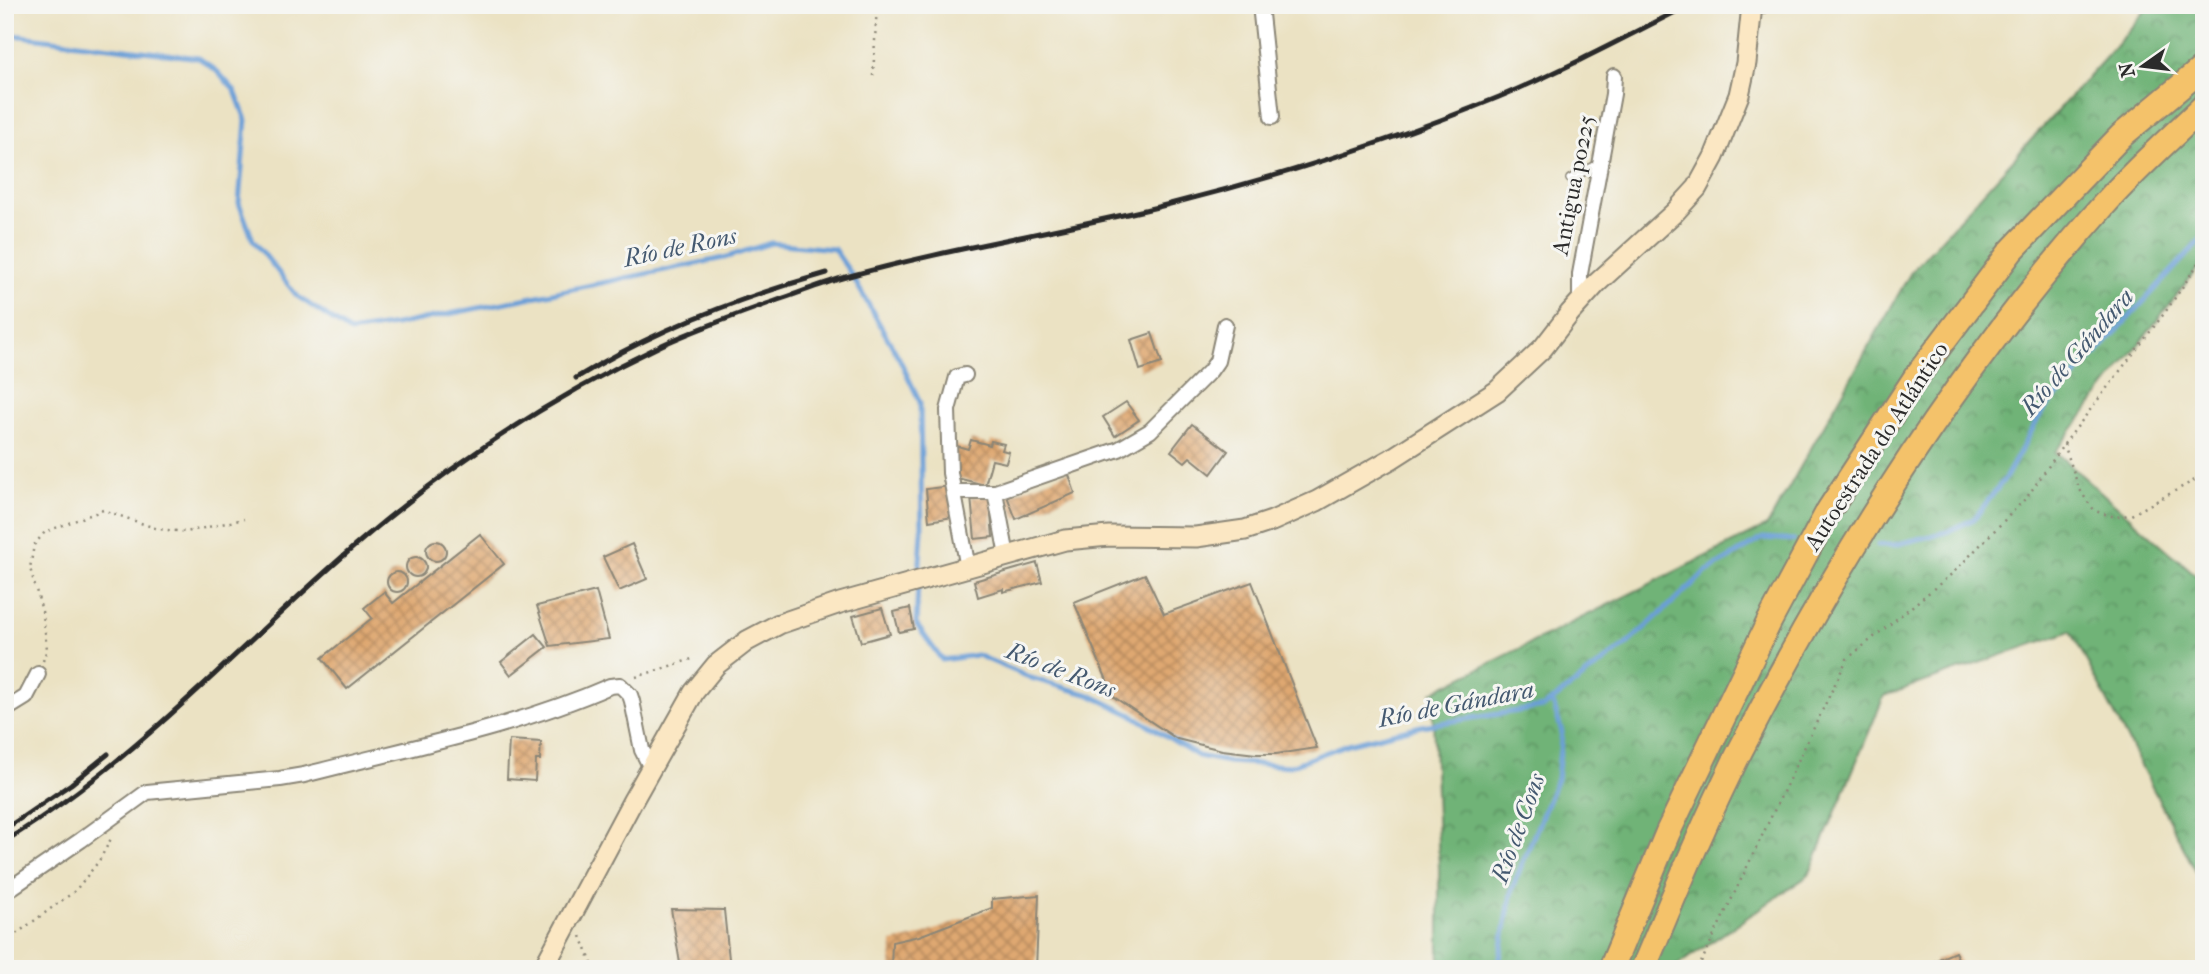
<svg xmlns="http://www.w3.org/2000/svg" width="2209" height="974" font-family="'IM FELL French Canon',serif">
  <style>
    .forest { fill: url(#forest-crowns); stroke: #4e6f51; stroke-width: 2 }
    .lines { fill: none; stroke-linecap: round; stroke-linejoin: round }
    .stream { stroke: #6a9fd7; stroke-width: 5 }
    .building { fill: url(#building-cross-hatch) }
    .service-casing { stroke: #8b8677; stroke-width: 10 }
    .minor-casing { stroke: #8b8677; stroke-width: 18 }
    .secondary-casing { stroke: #8b8677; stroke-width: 23 }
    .motorway-casing { stroke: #8b8677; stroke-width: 28 }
    .path { stroke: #8b8677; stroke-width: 2.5; stroke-dasharray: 2 5; stroke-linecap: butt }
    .service { stroke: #fff; stroke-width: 7 }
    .minor { stroke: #fff; stroke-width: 14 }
    .secondary { stroke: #fbe7c3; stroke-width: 19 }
    .motorway { stroke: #f4c26a; stroke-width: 24 }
    .rail { stroke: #2b2b2b; stroke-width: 5 }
    .labels { text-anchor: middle; stroke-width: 6; stroke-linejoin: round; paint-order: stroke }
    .street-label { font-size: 23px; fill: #2b2b2b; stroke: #f6f6f2 }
    .water-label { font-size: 24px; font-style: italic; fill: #445970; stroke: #f6f6f2 }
  </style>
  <defs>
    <pattern id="forest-crowns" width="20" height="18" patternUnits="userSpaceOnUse" patternTransform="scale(1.75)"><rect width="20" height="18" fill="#70b377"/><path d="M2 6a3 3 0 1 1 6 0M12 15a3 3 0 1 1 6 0" fill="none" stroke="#5c9262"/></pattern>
    <pattern id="building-cross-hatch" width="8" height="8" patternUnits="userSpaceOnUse" patternTransform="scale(1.75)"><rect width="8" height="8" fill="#dfa871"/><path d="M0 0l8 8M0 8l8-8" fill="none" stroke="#b5895d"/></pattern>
  </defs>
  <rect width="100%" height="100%" fill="#f6f6f2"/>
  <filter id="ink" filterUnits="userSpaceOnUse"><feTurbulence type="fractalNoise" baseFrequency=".0143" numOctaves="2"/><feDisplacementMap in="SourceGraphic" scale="14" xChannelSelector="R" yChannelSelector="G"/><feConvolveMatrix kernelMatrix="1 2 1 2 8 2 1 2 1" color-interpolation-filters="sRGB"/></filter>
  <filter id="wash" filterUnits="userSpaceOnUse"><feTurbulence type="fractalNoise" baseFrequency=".00686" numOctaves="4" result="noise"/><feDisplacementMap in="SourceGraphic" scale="28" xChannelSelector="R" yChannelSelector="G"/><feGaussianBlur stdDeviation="1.57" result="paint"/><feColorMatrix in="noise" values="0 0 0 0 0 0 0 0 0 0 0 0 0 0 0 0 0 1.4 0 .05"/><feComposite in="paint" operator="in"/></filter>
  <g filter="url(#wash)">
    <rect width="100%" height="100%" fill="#ebe2c3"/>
    <polygon class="forest" points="2150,5 2204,5 2204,260 2055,452 2204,582 2204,887 2071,631 1884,696 1809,875 1672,969 1439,969 1439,868 1432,692 1767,526 1911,272 2109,54"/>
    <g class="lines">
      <g class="stream">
        <polyline points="5,34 199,58 218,72 235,91 246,120 239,203 253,240 297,296 350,332 395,325 724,258 771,243 834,249 851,274 899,358 920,402 922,531 919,575"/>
        <polyline points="1878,545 1894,545 1947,532 1974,519 2006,477 2042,412 2204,236"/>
        <polyline points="918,585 916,624 942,660 977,655 1031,678 1090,695 1134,716 1198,756 1228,762 1290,766 1348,744 1421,726 1544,707 1628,643 1706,572 1763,538 1794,540"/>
        <polyline points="1498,969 1512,889 1557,779 1562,732 1552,700"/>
      </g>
    </g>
    <g id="blocks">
      <g class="building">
        <polygon points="1152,333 1162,363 1140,370 1131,340"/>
        <polygon points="1126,402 1139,420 1115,436 1103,417"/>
        <polygon points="1192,424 1228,451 1211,474 1190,457 1185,462 1171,451"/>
        <polygon points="971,440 990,445 991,441 1004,444 1002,450 1009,452 1006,463 992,460 985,485 957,478 954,445 968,449"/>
        <polygon points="1068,472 1075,493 1016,519 1007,496"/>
        <polygon points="949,486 953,517 929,521 926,489"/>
        <polygon points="993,496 993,514 991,515 993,537 975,539 971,497"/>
        <polygon points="480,534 504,564 347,689 322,658 372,618 364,608 384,592 393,603"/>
        <circle cx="436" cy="551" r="10"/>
        <polygon points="632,544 647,579 619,591 603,557"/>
        <circle cx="416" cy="567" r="10"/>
        <polygon points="1037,563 1042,582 1003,592 1003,589 978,597 974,581"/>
        <circle cx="397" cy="582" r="10"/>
        <polygon points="1145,574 1164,614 1252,582 1317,748 1276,754 1256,754 1222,750 1177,739 1114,697 1074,602"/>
        <polygon points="596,591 609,639 550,646 537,606"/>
        <polygon points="882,608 890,634 861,642 853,616"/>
        <polygon points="910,608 914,629 899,632 894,612"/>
        <polygon points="536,634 547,647 511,675 501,662"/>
        <polygon points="509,740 541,742 540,760 536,760 535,781 507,779"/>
        <polygon points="1039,895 1036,969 891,969 892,942 919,936 992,908 992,899"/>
        <polygon points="671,909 724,910 730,969 681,969"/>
        <polygon points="1955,952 1963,969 1937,969 1934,961"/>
      </g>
    </g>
  </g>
  <g filter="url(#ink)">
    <use href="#blocks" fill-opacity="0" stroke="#8b8677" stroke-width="2"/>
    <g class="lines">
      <g class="service-casing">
        <g id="service">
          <polyline points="1754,13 1773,5"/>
          <polyline points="1570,179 1600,163"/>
        </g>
      </g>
      <g class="minor-casing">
        <g id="minor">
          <polyline points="1260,5 1272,117"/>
          <polyline points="1580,301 1580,274 1613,94 1614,76"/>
          <polyline points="965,375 957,377 948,410 950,473 968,568"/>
          <polyline points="954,492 995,492 1119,449 1150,431 1210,371 1217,361 1225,325"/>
          <polyline points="995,492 1007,556"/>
          <polyline points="5,710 26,697 38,674"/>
          <path d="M5,892L81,840L147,792L280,779L304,775C407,748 512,729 610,686L620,685L630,695L632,701L642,750L651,768"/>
        </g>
      </g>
      <g class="secondary-casing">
        <polyline id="secondary" points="543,969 632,802 694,692 716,665 747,641 779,624 840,603 1065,540 1109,536 1196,537 1245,530 1272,521 1317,501 1391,459 1497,391 1543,348 1570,313 1597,283 1675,212 1697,188 1714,157 1739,95 1746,63 1752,5"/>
      </g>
      <g class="motorway-casing">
        <g id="motorway">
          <polyline points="1611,969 1668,832 1769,622 1829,510 1916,377 2011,251 2121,136 2204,67"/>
          <path d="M1643,969C1674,896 1704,822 1740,751C1839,557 1957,370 2102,207C2133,171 2170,139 2204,106"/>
        </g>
      </g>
      <g class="path">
        <polyline points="873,76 877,5"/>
        <polyline points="2064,444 2079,488 2087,501 2095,511 2115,517 2131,515 2204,475"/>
        <polyline points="43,661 47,649 43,615 30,568 34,545 45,532 103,510 158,529 186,532 244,519"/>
        <polyline points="636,677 692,659"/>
        <polyline points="581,936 594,969"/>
        <polyline points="5,942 75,891 99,861 112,837"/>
        <polyline points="1698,969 1847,659 1953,573 2027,497 2064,444 2166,311 2204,255"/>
      </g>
      <use href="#service" class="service"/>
      <use href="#minor" class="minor"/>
      <use href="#secondary" class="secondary"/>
      <use href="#motorway" class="motorway"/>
      <g class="rail">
        <path d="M576,378C653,331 741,297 827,273"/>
        <polyline points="5,829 71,784 108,754"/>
        <path d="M5,841C140,759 245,639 364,538C457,459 552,397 662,345C699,328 739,314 778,300C799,293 821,284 842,278C950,248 1061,231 1170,204C1282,176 1392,141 1499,97C1564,70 1626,37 1689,5"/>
      </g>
    </g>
  </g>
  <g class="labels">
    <g class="street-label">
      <text transform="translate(1573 185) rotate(-79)" y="8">Antigua po225</text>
      <text transform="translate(1876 446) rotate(-57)" y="8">Autoestrada do Atlántico</text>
    </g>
    <g class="water-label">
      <text transform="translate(680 247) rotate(-12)" y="8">Río de Rons</text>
      <text transform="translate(2077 352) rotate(-49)" y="8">Río de Gándara</text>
      <text transform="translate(1061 670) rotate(21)" y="8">Río de Rons</text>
      <text transform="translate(1456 704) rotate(-11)" y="8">Río de Gándara</text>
      <text transform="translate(1518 828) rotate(-70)" y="8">Río de Cons</text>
    </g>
  </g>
  <rect width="2209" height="974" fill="none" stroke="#f6f6f2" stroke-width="28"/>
  <g transform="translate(2143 66) rotate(256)" stroke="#f6f6f2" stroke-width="5" paint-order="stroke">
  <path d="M0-5L12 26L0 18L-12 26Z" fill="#2b2b2b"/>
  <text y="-10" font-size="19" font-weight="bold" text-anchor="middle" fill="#2b2b2b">N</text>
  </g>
</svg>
